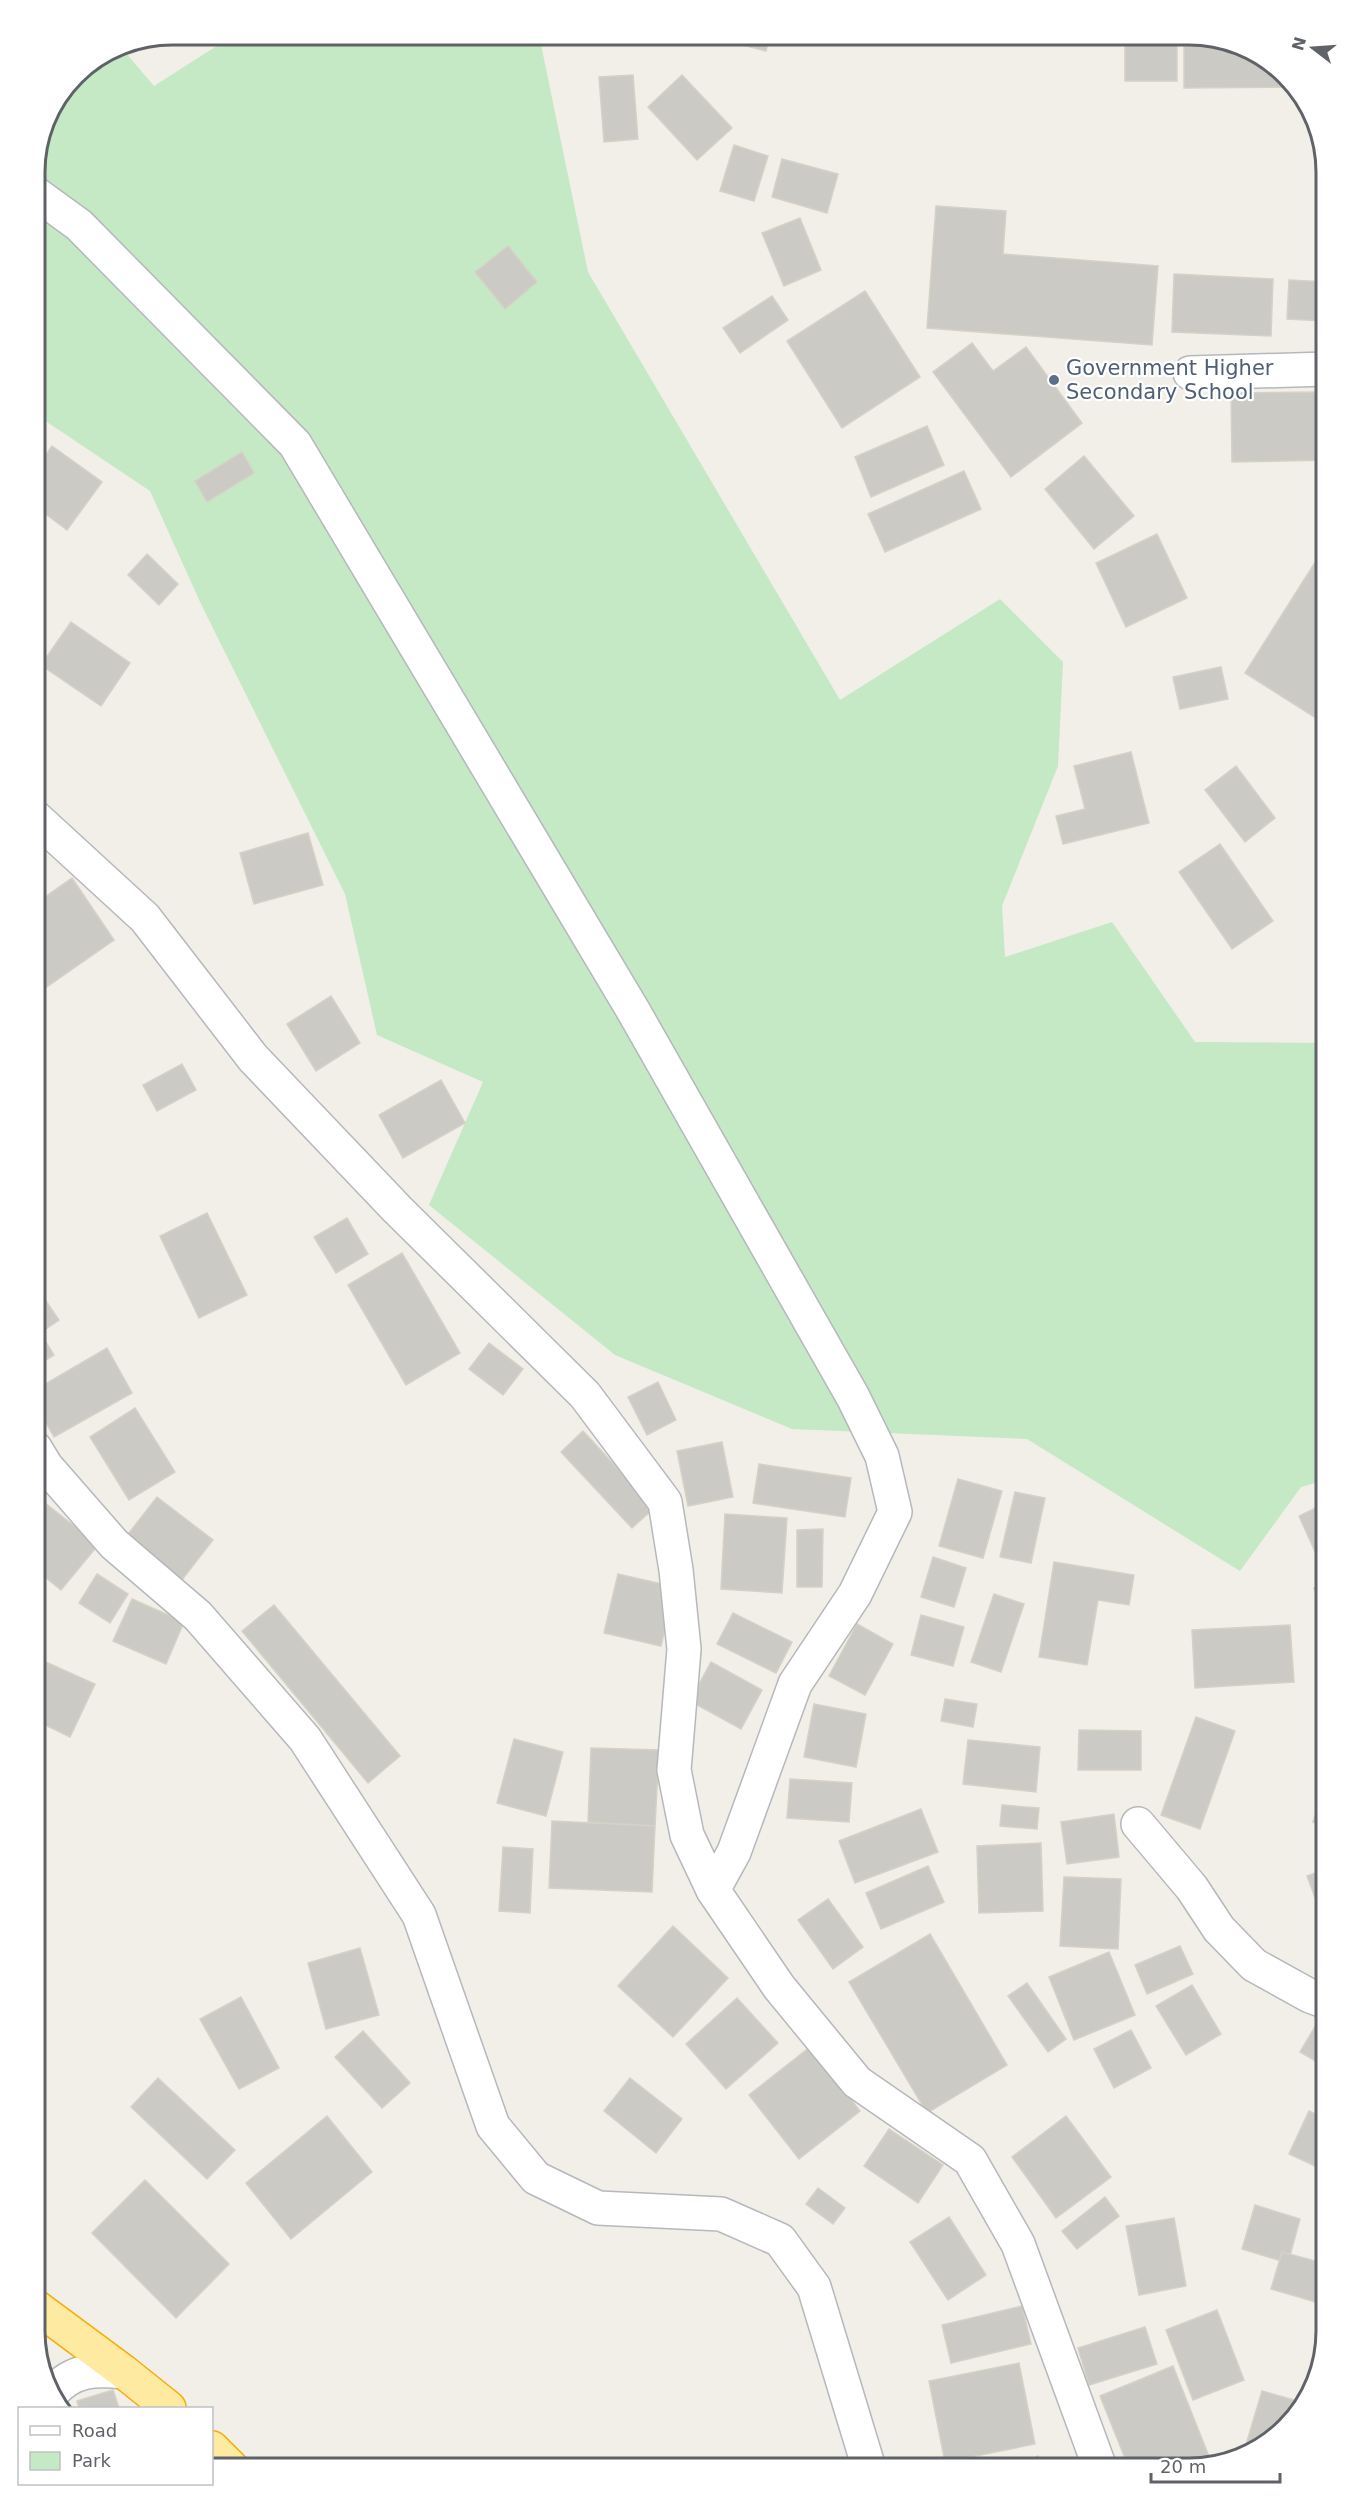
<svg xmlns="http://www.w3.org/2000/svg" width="1361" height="2503" font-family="'DejaVu Sans',sans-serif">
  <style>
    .green { fill: #c5e8c5 }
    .building { fill: #cccac5; stroke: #d6d1c6; stroke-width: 1.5 }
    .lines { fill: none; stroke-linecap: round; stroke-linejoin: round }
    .minor-casing { stroke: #b5b8bc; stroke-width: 36 }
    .tertiary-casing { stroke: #b5b8bc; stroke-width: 36 }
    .trunk-casing { stroke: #f9ab00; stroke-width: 36 }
    .minor { stroke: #fff; stroke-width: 33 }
    .tertiary { stroke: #fff; stroke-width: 33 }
    .trunk { stroke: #feeaa1; stroke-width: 33 }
    .service-dot { fill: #5c6f8a; stroke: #fff; stroke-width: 2 }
    .labels { text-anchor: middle; stroke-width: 4.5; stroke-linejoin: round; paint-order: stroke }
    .service-label { font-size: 21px; fill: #4e5e75; stroke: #fff; text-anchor: start }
    .rim { fill: none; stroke: #5f6368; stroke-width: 3 }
  </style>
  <rect width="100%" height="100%" fill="#f1efe8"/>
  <polygon class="green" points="234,35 539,35 588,272 840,700 1000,599 1063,662 1058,766 1002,906 1005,957 1112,922 1195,1042 1326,1043 1326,1480 1301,1487 1240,1571 1027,1439 792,1429 615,1355 429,1205 483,1082 377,1035 345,894 201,604 150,491 35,414 35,163 45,119 75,75 119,45 154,86"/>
  <g class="building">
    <polygon points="704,35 770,35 766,51"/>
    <rect x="1125" y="35" width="52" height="46"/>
    <polygon points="1184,35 1198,35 1272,63 1291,87 1184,88"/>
    <polygon points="633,75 638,139 604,142 599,77"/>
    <polygon points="682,75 732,128 697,160 648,107"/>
    <polygon points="734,145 768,156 754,201 720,191"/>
    <polygon points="782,159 838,174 827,213 772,197"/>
    <polygon points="936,206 1006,211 1003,254 1158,266 1152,345 927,328"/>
    <polygon points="800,218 821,270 784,286 762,233"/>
    <polygon points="508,246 537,282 505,309 475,272"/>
    <polygon points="1174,274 1273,279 1271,336 1172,332"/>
    <polygon points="1289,280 1326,282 1326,321 1287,319"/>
    <polygon points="865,291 920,377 842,428 787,341"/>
    <polygon points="772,296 788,320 740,353 723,328"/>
    <polygon points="972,343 993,371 1026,347 1082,423 1011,477 933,372"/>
    <polygon points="1326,392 1326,460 1232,462 1231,393"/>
    <polygon points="927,426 944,465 871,497 855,457"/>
    <polygon points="52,446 102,482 67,530 35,506 35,470"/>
    <polygon points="242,452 254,473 207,502 195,481"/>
    <polygon points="1084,456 1134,516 1094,549 1045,489"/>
    <polygon points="964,471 981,509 885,552 868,514"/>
    <polygon points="1157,534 1187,598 1126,627 1096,563"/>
    <polygon points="1326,545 1326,707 1319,720 1245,673"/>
    <polygon points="147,554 178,584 159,605 128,575"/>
    <polygon points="71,622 130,663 101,706 41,665"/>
    <polygon points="1221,667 1228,699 1180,709 1173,677"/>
    <polygon points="1131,752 1149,823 1063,844 1056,816 1085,809 1074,766"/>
    <polygon points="1236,766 1275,818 1245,842 1205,790"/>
    <polygon points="308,833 323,885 254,904 240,853"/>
    <polygon points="1220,844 1273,921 1232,949 1179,872"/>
    <polygon points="72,878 114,940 35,995 35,904"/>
    <polygon points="331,996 360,1043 316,1071 287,1024"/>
    <polygon points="182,1064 196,1090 157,1111 143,1085"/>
    <polygon points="441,1080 465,1123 403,1158 379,1115"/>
    <polygon points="207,1213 247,1295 199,1318 160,1236"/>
    <polygon points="347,1218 368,1254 336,1273 314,1237"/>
    <polygon points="402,1253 460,1353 406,1385 348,1285"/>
    <polygon points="35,1285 59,1320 40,1333 54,1355 35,1367"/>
    <polygon points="489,1343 523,1369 503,1395 469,1369"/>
    <polygon points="107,1348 132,1393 54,1437 35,1402 35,1390"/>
    <polygon points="658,1382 676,1420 647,1435 628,1397"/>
    <polygon points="135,1408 175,1472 129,1500 90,1437"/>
    <polygon points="583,1431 654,1508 632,1528 561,1452"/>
    <polygon points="722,1442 733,1497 688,1506 677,1451"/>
    <polygon points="759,1464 851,1478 845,1517 753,1503"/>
    <polygon points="958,1479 1002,1491 983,1558 939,1546"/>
    <polygon points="1015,1492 1045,1498 1031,1563 1000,1557"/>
    <polygon points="35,1495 98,1545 61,1590 35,1569"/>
    <polygon points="157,1497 213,1540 181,1581 125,1538"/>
    <polygon points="1326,1503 1326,1551 1317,1556 1299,1516"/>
    <polygon points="725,1514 787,1518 782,1593 721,1589"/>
    <polygon points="823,1529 822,1587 797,1587 797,1530"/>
    <polygon points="933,1557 966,1568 954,1607 921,1597"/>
    <polygon points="1054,1562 1134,1575 1129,1605 1098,1600 1087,1665 1039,1657"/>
    <polygon points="97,1574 128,1594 110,1623 79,1603"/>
    <polygon points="618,1574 675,1587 661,1646 604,1633"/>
    <polygon points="1326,1584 1326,1626 1314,1588"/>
    <polygon points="994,1594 1024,1604 1001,1672 971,1662"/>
    <polygon points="132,1599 184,1622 166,1664 113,1641"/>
    <polygon points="274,1605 400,1756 368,1783 242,1631"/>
    <polygon points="733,1613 792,1642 776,1673 717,1644"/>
    <polygon points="921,1615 964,1627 953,1666 911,1655"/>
    <polygon points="857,1624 893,1644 865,1695 829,1676"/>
    <polygon points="1290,1625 1294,1682 1195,1688 1192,1630"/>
    <polygon points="1322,1655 1326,1656 1326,1678 1319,1677"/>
    <polygon points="39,1659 95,1684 70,1737 35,1720 35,1668"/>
    <polygon points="711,1662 762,1690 741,1729 690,1701"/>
    <polygon points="945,1699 977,1704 973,1727 941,1721"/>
    <polygon points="814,1704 866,1714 856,1767 804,1757"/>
    <polygon points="1196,1717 1235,1731 1200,1829 1161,1815"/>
    <polygon points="1079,1730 1141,1731 1141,1770 1078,1770"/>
    <polygon points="514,1739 563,1752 546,1816 497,1803"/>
    <polygon points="968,1740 1040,1747 1036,1792 963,1784"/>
    <polygon points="591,1748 659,1750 655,1826 588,1822"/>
    <polygon points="790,1779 852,1783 849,1822 787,1818"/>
    <polygon points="1326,1782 1326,1827 1313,1822"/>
    <polygon points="1002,1805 1039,1808 1037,1829 1000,1826"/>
    <polygon points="921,1809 938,1852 855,1883 839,1841"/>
    <polygon points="1114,1814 1119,1857 1067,1864 1061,1822"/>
    <polygon points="552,1821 655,1826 652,1892 549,1888"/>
    <polygon points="1041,1843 1043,1911 979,1913 977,1846"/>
    <polygon points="503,1847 533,1849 530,1913 499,1911"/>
    <polygon points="928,1866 944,1902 881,1929 866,1893"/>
    <polygon points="1326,1869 1326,1927 1307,1876"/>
    <polygon points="1064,1877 1121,1879 1118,1949 1060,1946"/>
    <polygon points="828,1899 863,1947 833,1969 798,1920"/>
    <polygon points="673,1926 728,1978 673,2037 618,1986"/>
    <polygon points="930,1934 1007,2065 927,2113 849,1982"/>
    <polygon points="1180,1946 1193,1974 1147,1994 1135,1965"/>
    <polygon points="360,1948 379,2015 326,2029 308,1963"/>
    <polygon points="1109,1952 1135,2015 1074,2040 1049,1977"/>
    <polygon points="1027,1983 1066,2039 1048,2052 1008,1996"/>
    <polygon points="1192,1985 1221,2034 1186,2055 1156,2006"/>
    <polygon points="241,1997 279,2068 239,2089 200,2019"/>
    <polygon points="737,1998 778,2043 726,2089 686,2044"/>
    <polygon points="1326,2008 1326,2067 1300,2052"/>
    <polygon points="1131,2030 1151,2068 1114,2088 1094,2049"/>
    <polygon points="363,2031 410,2083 382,2108 335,2057"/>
    <polygon points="810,2047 860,2111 799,2159 749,2095"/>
    <polygon points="158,2078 235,2150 207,2179 131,2107"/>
    <polygon points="630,2078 682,2119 656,2153 604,2111"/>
    <polygon points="1309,2111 1326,2119 1326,2171 1289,2154"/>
    <polygon points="327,2116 372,2172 291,2239 246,2183"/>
    <polygon points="1066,2116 1111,2177 1056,2218 1012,2157"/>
    <polygon points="889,2129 943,2165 918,2203 864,2166"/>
    <polygon points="145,2180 229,2264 176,2318 92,2233"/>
    <polygon points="818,2188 845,2208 833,2224 806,2204"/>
    <polygon points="1105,2197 1119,2216 1077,2249 1062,2231"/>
    <polygon points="1255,2205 1300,2219 1288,2263 1242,2249"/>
    <polygon points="949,2217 986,2275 948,2300 910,2242"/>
    <polygon points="1174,2218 1186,2286 1139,2295 1126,2226"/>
    <polygon points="1282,2252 1326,2264 1326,2305 1271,2289"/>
    <polygon points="1022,2306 1031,2344 951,2363 942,2325"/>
    <polygon points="1217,2310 1244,2380 1193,2400 1166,2330"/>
    <polygon points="1145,2327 1157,2364 1089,2385 1078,2348"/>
    <polygon points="1019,2363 1035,2444 945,2462 929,2381"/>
    <polygon points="1173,2366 1212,2464 1189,2468 1129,2468 1100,2396"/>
    <polygon points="113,2390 119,2408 79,2408 77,2401"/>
    <polygon points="1262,2391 1305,2403 1303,2407 1242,2458"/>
    <polygon points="1038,2456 1044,2468 1015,2468"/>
  </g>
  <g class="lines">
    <g class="minor-casing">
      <g id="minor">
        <polyline points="35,193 79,225 295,444 634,1012 853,1397 882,1456 895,1512 855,1594 795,1684 734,1852 713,1890"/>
        <polyline points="1190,373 1326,369"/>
        <polyline points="35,1448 46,1466 114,1544 198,1616 305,1739 419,1915 493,2126 536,2178 598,2208 721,2214 780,2240 814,2287 869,2468"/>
        <polyline points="1138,1824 1192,1888 1219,1929 1254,1965 1310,1996 1326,2002"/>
        <path d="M52,2393C73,2369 95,2369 124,2372"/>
      </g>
    </g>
    <g class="tertiary-casing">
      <polyline id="tertiary" points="35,817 145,918 253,1058 397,1209 585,1395 665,1502 676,1570 684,1649 674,1770 687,1835 713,1890 779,1987 857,2082 970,2160 1018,2244 1100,2468"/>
    </g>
    <g class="trunk-casing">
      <g id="trunk">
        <polyline points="35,2306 124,2372 169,2408"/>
        <polyline points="212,2448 232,2468"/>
      </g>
    </g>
    <use href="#minor" class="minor"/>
    <use href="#tertiary" class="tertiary"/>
    <use href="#trunk" class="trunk"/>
  </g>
  <circle class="service-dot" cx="1054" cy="380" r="6"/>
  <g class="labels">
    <g class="service-label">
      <text x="1066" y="375">Government Higher<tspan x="1066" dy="24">Secondary School</tspan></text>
    </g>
  </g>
  <path d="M0 0H1361V2503H0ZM172 45H1189A127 127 0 0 1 1316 172V2331A127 127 0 0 1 1189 2458H172A127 127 0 0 1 45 2331V172A127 127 0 0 1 172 45Z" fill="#fff" fill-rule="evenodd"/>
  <path class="rim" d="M172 45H1189A127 127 0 0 1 1316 172V2331A127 127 0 0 1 1189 2458H172A127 127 0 0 1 45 2331V172A127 127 0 0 1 172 45Z"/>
  <rect x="18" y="2407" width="195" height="78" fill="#ffffff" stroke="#bfc1c3" stroke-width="1.5"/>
  <rect x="30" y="2426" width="30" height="9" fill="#ffffff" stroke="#bfc1c3" stroke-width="1.5"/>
  <text x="72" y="2437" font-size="18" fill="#5f6368">Road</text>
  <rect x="30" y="2452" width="30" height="18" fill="#c5e8c5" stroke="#bfc1c3" stroke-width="1.5"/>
  <text x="72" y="2467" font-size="18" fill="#5f6368">Park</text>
  <g transform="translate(1313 48) rotate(287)" stroke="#ffffff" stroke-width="4.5" paint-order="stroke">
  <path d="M0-4.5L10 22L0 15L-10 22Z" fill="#5f6368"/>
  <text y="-9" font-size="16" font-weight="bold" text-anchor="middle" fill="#5f6368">N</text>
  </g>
  <path d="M1151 2473v9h129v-9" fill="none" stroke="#5f6368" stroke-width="3"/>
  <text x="1160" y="2473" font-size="18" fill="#5f6368" stroke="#ffffff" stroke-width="4.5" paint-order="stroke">20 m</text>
</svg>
